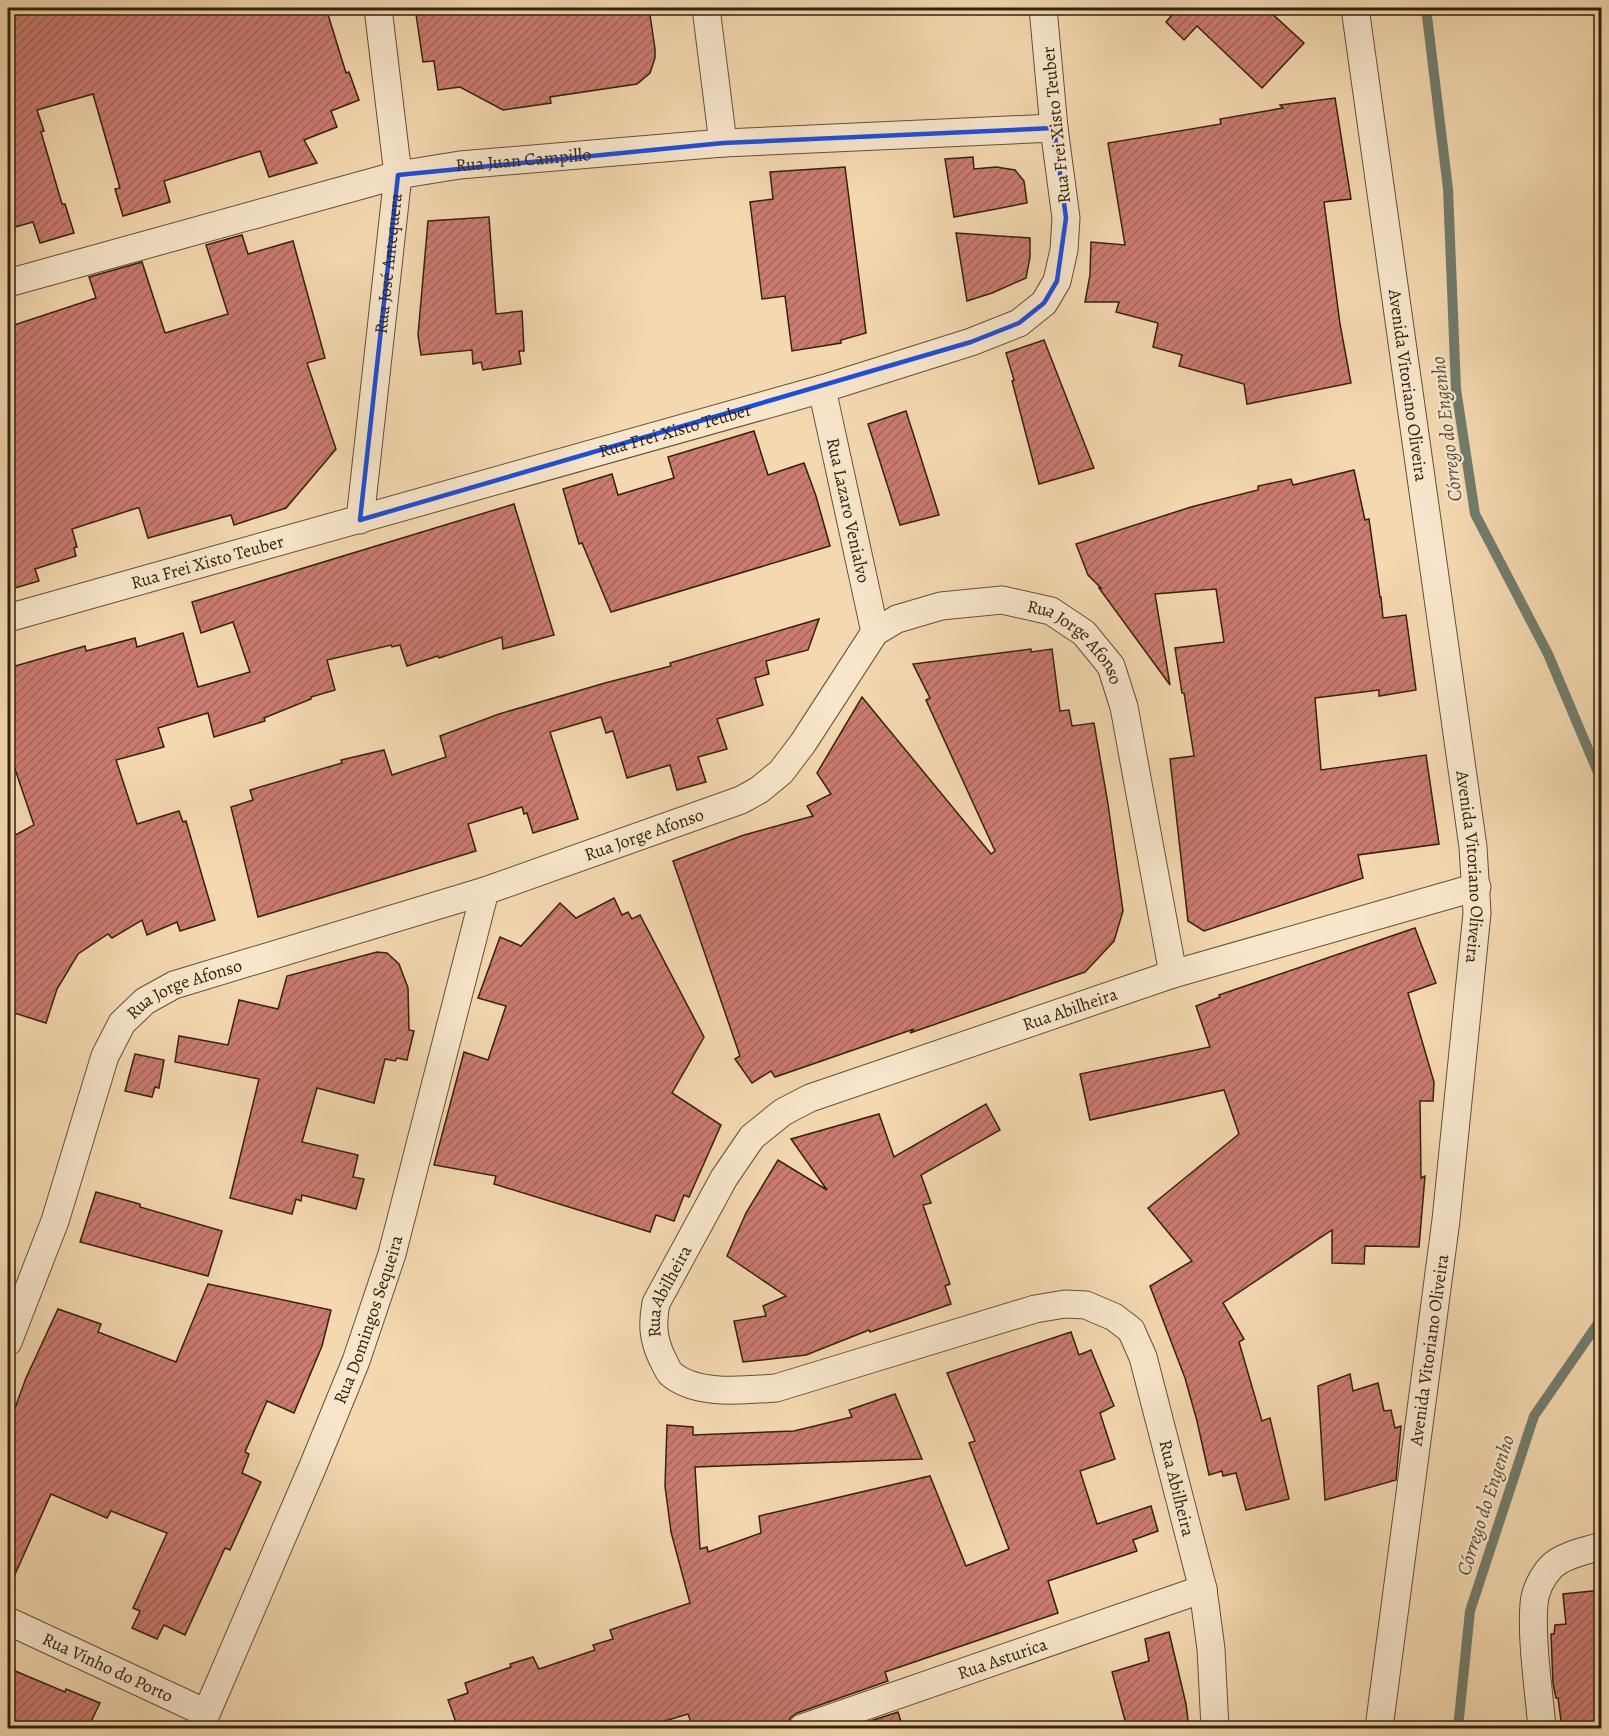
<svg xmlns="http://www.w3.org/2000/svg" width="1609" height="1736" font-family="Alegreya,serif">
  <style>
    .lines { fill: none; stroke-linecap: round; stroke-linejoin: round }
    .stream { stroke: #727d6e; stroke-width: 10 }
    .building { fill: url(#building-hatch); stroke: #33220c; stroke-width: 1.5 }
    .street-casing { stroke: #635035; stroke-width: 29 }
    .street { stroke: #f8e6cc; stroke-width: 27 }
    .marked { fill: none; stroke: #1d4ed8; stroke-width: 4.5; stroke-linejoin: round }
    .labels { text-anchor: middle; stroke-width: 4.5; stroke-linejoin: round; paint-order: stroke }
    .street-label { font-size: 18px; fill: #33220c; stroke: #f8e6cc }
    .water-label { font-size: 20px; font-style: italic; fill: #524f3d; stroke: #f8e6cc }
  </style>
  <defs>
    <pattern id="building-hatch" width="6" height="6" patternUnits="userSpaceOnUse" patternTransform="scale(1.5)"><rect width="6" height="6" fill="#cb7b71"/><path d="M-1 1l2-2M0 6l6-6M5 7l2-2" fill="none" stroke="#a5645b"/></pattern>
  </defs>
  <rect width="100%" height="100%" fill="#f4d8b0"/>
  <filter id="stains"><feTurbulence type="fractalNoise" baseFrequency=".00333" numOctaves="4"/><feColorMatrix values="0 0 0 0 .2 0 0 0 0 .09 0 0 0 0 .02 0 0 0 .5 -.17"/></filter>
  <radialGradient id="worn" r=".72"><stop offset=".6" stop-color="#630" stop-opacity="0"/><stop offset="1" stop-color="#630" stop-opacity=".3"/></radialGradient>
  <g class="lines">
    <g class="stream">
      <polyline points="1426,8 1448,189 1456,389 1475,514 1548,654 1602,782"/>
      <polyline points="1602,993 1602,1104"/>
      <polyline points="1458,1728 1470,1611 1534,1416 1601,1319 1602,1313"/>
    </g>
  </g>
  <g class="building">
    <polygon points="14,8 326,8 346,73 349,72 359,100 331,111 337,127 304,140 317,163 269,177 260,151 164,181 170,202 123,216 115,189 120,188 93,94 37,110 44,131 41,132 62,204 65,204 74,233 40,243 33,222 8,229 8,16 16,15"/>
    <polygon points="463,8 649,8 655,49 655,58 650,73 637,84 550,97 551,103 503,110 460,87 438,90 434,61 423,62 416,14"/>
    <polygon points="1178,8 1266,8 1304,43 1262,88 1197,26 1184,40 1166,22"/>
    <polygon points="1335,98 1351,199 1324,202 1340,324 1351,383 1247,404 1244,384 1179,366 1182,355 1153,347 1158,323 1116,312 1119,302 1085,302 1090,275 1091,242 1125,245 1108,143 1221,124 1220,119 1283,108 1280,105"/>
    <polygon points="973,157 974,169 996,167 1015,170 1024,181 1027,203 954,217 945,159"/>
    <polygon points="845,167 866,333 841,340 841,343 792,351 785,296 762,299 750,202 773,199 770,172"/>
    <polygon points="489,217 496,314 522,311 524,351 519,351 521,364 483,370 481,362 473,364 472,350 421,355 418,335 428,221"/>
    <polygon points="956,233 1030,238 1030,257 1026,278 992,293 967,301"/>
    <polygon points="242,235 248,254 293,241 325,358 307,363 336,449 286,508 234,525 231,515 148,538 139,508 137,508 72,529 77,547 74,548 76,556 35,569 39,581 8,590 8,327 96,298 89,277 142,262 165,333 228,314 206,245"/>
    <polygon points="1044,340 1094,468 1039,484 1012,381 1014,380 1006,353"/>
    <polygon points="906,411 939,515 900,525 868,424"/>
    <polygon points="754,431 768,475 804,463 816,496 830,546 611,612 582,543 579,544 563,489 612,474 618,495 674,478 668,457"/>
    <polygon points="1354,470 1365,520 1369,519 1380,597 1381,597 1383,618 1406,615 1416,690 1379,696 1379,690 1315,698 1321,770 1426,755 1439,844 1358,855 1363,878 1204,931 1188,921 1170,759 1194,756 1184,693 1182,693 1175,648 1224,642 1216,589 1155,594 1170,685 1099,588 1101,588 1088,575 1076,544 1191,507 1258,490 1258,486 1291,479 1293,485"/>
    <polygon points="514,504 554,635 503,649 502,637 439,658 438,656 407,666 400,645 392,647 391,645 327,660 335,690 311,697 311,699 264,718 265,721 214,737 208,713 158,728 164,747 116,760 137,824 179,811 183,822 186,821 215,920 180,931 177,922 147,935 142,920 112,938 108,934 78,954 57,989 46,1023 8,1011 8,839 34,825 15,769 8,772 8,668 85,646 86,651 135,638 137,647 183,633 198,687 250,672 233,622 201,633 192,602"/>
    <polygon points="819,619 808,650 766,661 769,674 755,678 763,705 717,719 727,749 698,757 706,782 677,790 670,765 627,778 613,731 606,733 601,717 550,732 578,819 533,833 527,813 524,814 522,807 468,824 476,851 258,917 231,807 253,800 250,790 342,763 341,760 384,750 392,775 446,757 440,736 499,714 605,683 671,666 670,663"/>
    <polygon points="1031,649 1031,652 1052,649 1060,711 1069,710 1072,726 1094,723 1108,804 1123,911 1114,941 1085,972 910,1033 914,1029 775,1077 771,1071 752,1083 735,1059 740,1056 673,861 744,835 813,816 807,806 831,794 817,773 862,697 991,854 995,851 926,700 930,698 913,664"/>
    <polygon points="614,898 622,915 628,912 632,919 640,915 704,1037 672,1093 721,1125 689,1197 684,1195 674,1221 656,1215 650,1232 494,1184 496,1176 434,1165 464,1052 488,1060 506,1006 478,998 500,937 521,946 560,903 576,918"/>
    <polygon points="1415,928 1436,983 1408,993 1434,1082 1433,1101 1420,1101 1421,1178 1425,1176 1419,1247 1365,1246 1364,1264 1332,1263 1332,1230 1223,1303 1244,1339 1239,1342 1262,1421 1270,1418 1289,1499 1246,1510 1236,1473 1223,1476 1222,1471 1209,1475 1197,1421 1185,1378 1150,1286 1192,1261 1148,1208 1239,1134 1224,1090 1090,1120 1080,1074 1210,1047 1196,1006 1220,997 1219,995"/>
    <polygon points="377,952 387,953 399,964 408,988 409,1030 414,1031 407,1060 397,1058 395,1061 385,1059 374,1103 317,1088 302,1142 358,1155 353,1177 364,1179 356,1209 302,1195 301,1201 296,1199 292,1214 230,1198 259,1079 175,1062 179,1036 228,1045 239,1000 278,1009 287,976"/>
    <polygon points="135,1054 164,1060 159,1088 155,1087 152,1097 125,1091"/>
    <polygon points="986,1104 1000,1130 921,1175 931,1203 923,1205 950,1284 945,1286 951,1304 870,1332 869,1330 806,1355 743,1362 734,1321 766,1316 763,1306 786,1296 727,1256 746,1213 778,1160 827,1190 791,1139 879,1114 894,1157"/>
    <polygon points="96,1192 140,1204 140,1207 222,1231 208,1276 80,1242"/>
    <polygon points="208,1284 331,1310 322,1346 294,1413 267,1401 245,1452 249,1454 242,1473 261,1482 230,1550 225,1548 185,1635 164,1625 157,1639 132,1628 140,1611 133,1608 167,1533 111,1511 107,1518 51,1494 8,1590 8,1427 26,1378 58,1309 101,1324 98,1332 176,1362"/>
    <polygon points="1071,1332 1079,1355 1091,1350 1114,1406 1100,1413 1115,1459 1080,1471 1097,1524 1151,1506 1158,1531 1133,1540 1137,1551 1048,1581 1058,1613 888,1671 885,1672 888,1681 797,1713 790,1718 787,1728 693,1728 688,1714 642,1728 458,1728 448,1700 468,1693 465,1683 511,1667 510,1664 533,1657 539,1669 595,1650 593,1645 613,1639 610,1630 690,1603 671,1532 665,1486 667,1425 693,1427 693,1435 794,1431 852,1417 849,1410 895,1394 922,1459 695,1467 700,1549 707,1547 708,1552 761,1533 759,1516 930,1476 966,1566 1009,1549 969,1443 975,1441 947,1373"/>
    <polygon points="1350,1374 1353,1391 1378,1383 1384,1411 1391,1410 1395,1428 1401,1426 1396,1480 1325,1500 1318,1386"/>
    <polygon points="1602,1590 1602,1728 1562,1728 1558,1698 1556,1698 1553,1684 1551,1634 1554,1634 1555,1625 1566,1624 1563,1594"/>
    <polygon points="1169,1632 1186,1704 1189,1728 1127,1728 1112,1672 1149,1661 1145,1639"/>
    <polygon points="8,1668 65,1692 66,1689 100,1703 88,1728 8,1728"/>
    <polygon points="898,1712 903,1728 849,1728"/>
  </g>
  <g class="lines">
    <g class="street-casing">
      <g id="street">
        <polyline points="706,8 723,143"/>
        <path id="s1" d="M1355,8L1473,847L1477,913L1446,1220L1379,1728"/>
        <path id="s2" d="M8,283L398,175L460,165L723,143L1054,128"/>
        <path id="s3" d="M822,389L875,632"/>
        <path id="s4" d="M360,520L398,175L378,8"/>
        <path id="s5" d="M8,618L822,389L971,342L1019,323L1044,303L1057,281L1064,250L1066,218L1054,128L1043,8"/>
        <path id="s6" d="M8,1342L55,1221L105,1056L122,1023L145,1001L174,985L485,891L741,800L759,790L781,772L803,743L875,632L897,619L941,606L1002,600L1051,611L1084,633L1111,666L1124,707L1173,974"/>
        <path id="s7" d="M8,1621L206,1713"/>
        <path id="s8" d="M200,1728L313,1466L356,1361L392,1254L485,891"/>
        <path id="s9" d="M802,1728L1203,1589"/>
        <path id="s10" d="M1215,1728L1211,1649L1203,1589L1143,1357L1131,1330L1114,1317L1086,1305L1065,1304L1035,1309L776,1388C744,1390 697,1396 671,1374C667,1370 665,1363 662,1358C653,1339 652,1324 656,1303L724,1178L752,1137L783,1112L810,1098L1173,974L1477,887"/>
        <path d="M1542,1728C1539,1691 1531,1641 1534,1604C1535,1591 1542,1577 1551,1567C1563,1555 1586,1551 1602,1546"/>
      </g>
    </g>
    <use href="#street" class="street"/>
  </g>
  <path class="marked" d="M1054,128L1066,218L1057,281L1044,303L1019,323L971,342L360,520L398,175L723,143Z"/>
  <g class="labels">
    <g class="street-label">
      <text transform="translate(1056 125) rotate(-96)" y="6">Rua Frei Xisto Teuber</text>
      <text dy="6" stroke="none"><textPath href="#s2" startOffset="531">Rua Juan Campillo</textPath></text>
      <text dy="6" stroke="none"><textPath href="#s4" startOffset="258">Rua José Antequera</textPath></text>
      <text dy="6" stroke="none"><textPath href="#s1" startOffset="381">Avenida Vitoriano Oliveira</textPath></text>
      <text dy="6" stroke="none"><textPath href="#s5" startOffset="693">Rua Frei Xisto Teuber</textPath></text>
      <text dy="6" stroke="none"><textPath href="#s3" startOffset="124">Rua Lazaro Venialvo</textPath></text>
      <text dy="6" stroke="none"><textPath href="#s5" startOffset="207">Rua Frei Xisto Teuber</textPath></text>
      <text dy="6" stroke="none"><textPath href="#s6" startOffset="1440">Rua Jorge Afonso</textPath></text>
      <text dy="6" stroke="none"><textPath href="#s6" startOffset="898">Rua Jorge Afonso</textPath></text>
      <text dy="6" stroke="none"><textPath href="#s1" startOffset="867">Avenida Vitoriano Oliveira</textPath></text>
      <text dy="6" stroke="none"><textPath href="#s6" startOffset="412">Rua Jorge Afonso</textPath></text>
      <text dy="6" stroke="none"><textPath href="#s10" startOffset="1503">Rua Abilheira</textPath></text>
      <text dy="6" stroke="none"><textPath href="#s10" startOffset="981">Rua Abilheira</textPath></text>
      <text dy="6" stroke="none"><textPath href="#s8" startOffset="442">Rua Domingos Sequeira</textPath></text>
      <text transform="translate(1429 1350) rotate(-82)" y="6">Avenida Vitoriano Oliveira</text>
      <text transform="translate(1177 1488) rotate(76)" y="6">Rua Abilheira</text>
      <text dy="6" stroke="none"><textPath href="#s9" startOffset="212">Rua Asturica</textPath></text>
      <text dy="6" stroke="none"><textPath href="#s7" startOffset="110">Rua Vinho do Porto</textPath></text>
    </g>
    <g class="water-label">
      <text transform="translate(1446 429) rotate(-97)" y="7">Córrego do Engenho</text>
      <text transform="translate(1485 1505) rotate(-72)" y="7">Córrego do Engenho</text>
    </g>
  </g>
  <rect width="1609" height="1736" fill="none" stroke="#f4d8b0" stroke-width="30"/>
  <rect x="9" y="9" width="1591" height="1718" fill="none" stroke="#33220c" stroke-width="3"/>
  <rect x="15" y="15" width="1579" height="1706" fill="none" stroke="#33220c" stroke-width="1.5"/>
  <rect width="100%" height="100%" filter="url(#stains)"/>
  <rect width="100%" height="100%" fill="url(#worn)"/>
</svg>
